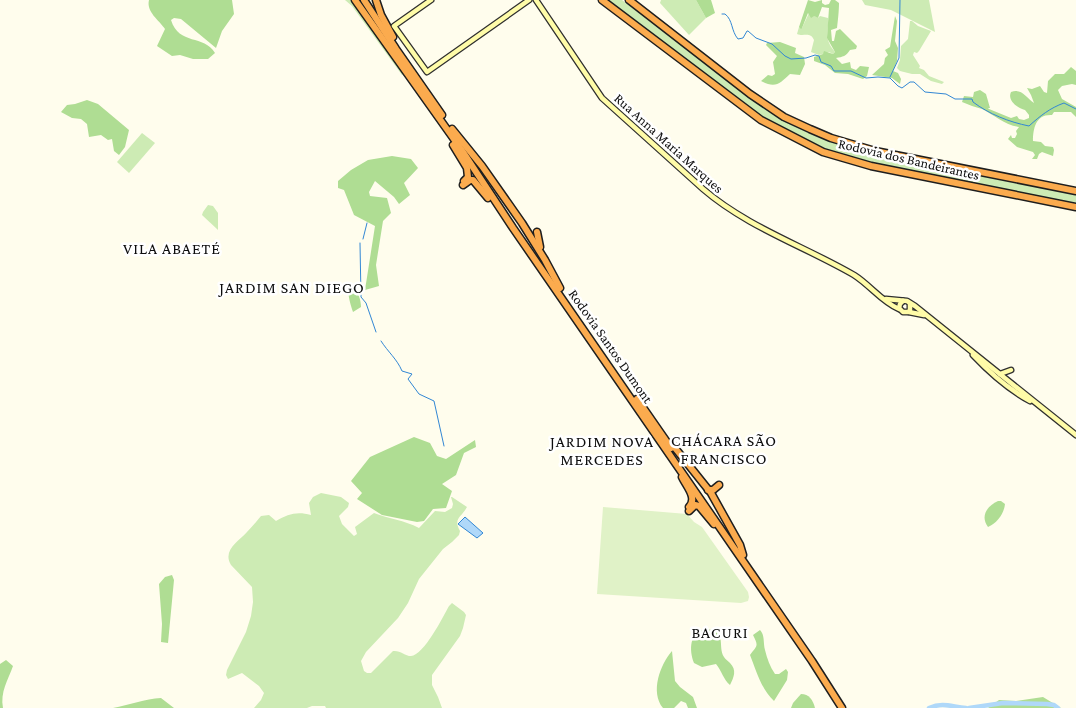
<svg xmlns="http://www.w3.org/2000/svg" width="1076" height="708" font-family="'Crimson Pro',serif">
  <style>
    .green { fill: #cdebb4 }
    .forest { fill: #afdd93 }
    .pitch { fill: #e0f2c7 }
    .water { fill: #afd8f9; stroke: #3287d4 }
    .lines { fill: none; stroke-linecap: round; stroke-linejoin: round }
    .stream { stroke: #3287d4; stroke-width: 1 }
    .river { stroke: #afd8f9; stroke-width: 4.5 }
    .secondary-casing { stroke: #2f2f2f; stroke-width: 7 }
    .motorway-casing { stroke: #1e1e1e; stroke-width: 9 }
    .secondary { stroke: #fffca8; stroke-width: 4.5 }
    .motorway { stroke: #fbab4e; stroke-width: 6 }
    .labels { text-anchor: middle; stroke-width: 5; stroke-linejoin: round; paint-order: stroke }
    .street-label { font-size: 14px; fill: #0d0d0d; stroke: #fff }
    .quarter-label { font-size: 16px; letter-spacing: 1px; fill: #0d0d0d; stroke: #fff }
  </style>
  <rect width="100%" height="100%" fill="#fffded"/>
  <g class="green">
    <polygon points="345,0 351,0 405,73 402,75 352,6"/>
    <polygon points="606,0 622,0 751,99 780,118 806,132 869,154 1076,195 1076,205 862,162 820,148 764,119"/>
    <polygon points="661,0 696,0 706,18 689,35 660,3"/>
    <polygon points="862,0 929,0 935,32 891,10 865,5"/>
    <path d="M809,13L818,18L820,16L828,18C829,34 823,37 835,52L833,54L829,52L819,55L811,52L814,40C810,31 804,37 797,34L799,27L802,28Z"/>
    <polygon points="910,21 912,21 918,26 931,31 919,51 917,53 914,52 913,55 920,66 919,68 924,70 929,76 944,82 942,84 931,81 920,74 912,74 900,71 897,68 900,60 901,46 908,39"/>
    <polygon points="142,133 155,143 129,173 117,162"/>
    <polygon points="208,205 213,206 218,213 218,230 202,215 203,212"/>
    <path d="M321,493L341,497L349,503L348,507L339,516L342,524L354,536L357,534L355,527L374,513C389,519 404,520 419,528L435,511L445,512L452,508L453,504L451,497H452L467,507C461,518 453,518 460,531L459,535L452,542L443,549L419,579L408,603L398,618L366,652L361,661L364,671L367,673H371L393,651C400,650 405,656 411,656C424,655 443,617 449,606L452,603L464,612L466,615L463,628L460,636L432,675V685L438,697L442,708H326L325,706H312L307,708H254L261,700L264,693L259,686L242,673L228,679L226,675L227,670L246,632L251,616L253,602L252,587L231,565C222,550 239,541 247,532C252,527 257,521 261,516L269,515L276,521C288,514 297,511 311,515L309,503L313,497Z"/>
  </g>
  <g class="forest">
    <path d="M149,0H232L234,14L222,31L216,48L181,19L174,18L171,20C179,46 204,34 215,53L208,59H193L180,55L172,56L157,46L165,29C159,20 146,12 149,0Z"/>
    <polygon points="696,0 711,0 715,13 706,18"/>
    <path d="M808,0L815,2L822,0V3L825,5L829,4L831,0H835L839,3C839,10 838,20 837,28L831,30L832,41H834L836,31L840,29L857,46L856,49L850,50C846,56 843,57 836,58L842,64L850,62L851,68L856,70L860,66L869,67L867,76L863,79L848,74L835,73L825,65L814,61V57L823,54L824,51L833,54L835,52L827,38L829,8L822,7L818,18L814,16L811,18L808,13L802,28L801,29L799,27Z"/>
    <polygon points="895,16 897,21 895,41 898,48 897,61 893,71 898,73 901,79 900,84 892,78 872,75 884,64 885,58 888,55 885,50 890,47"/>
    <path d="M780,42L796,48L795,53L804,57L805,64L800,75L790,74C780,83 776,89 761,81L768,75L772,76L775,74L773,62L777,56L766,45L767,43Z"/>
    <path d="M1071,67L1076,71V85L1072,84L1062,86L1058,90L1062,99L1076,107V117L1071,112H1054L1052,115C1036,114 1033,128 1033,141L1041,142L1045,146L1053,147L1054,150L1053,156L1042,152L1039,154L1037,159H1032L1035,155L1033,152L1017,147L1008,139L1011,135L1012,138H1015L1017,134L1016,131L1019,127C1005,125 994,115 982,109C975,107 969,105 962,102L964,96L973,97L974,92L980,90L986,94L990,108H988L989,109L1011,118L1017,116L1019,119L1024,120L1029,118V115L1025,110C1017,108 1007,100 1011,92C1022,88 1026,98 1034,103L1031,95L1027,88L1032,89L1040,86L1044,92L1047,93L1048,81L1055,74H1064Z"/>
    <polygon points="87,100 98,104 129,130 125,147 119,155 114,151 112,139 108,140 101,135 89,137 87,124 81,119 72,118 61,112 67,105 75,104"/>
    <polygon points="392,156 411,159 418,168 404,183 410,195 399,204 394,197 375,181 369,192 370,196 387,198 391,213 383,221 376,265 379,286 365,290 375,226 354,215 344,190 338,188 338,181 351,170 368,160"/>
    <path d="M350,282L352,287L355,288C358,294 361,299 361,307L353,312C350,303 346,290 350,282Z"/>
    <polygon points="414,437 430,443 437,456 446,459 475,440 476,447 464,453 456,475 442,484 452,491 446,508 433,509 424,521 417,522 382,515 357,499 362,493 351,481 370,457"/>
    <path d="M998,501H1001L1005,504C1004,514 997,523 988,527C980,516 987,506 998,501Z"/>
    <polygon points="172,575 174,580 168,643 161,642 162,624 159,584 165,577"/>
    <path d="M706,629C728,631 717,646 724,657C725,659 728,661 730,663C737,670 734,677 730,685C723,679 722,671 716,664L702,667L694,663C689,650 689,632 706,629Z"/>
    <path d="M760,630C765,635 763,643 765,650C767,658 770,667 775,674H779L786,669L788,672L787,680L774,701C761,689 756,670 750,655C757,645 759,647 753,635Z"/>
    <path d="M672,651L675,681L680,687L693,697L697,708H688L686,703L681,701L674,708H663C650,692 660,665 672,651Z"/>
    <path d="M6,660L13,666C8,680 0,692 3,708H0V664Z"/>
    <path d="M801,694C809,694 813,700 815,708H791L793,703Z"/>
    <polygon points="1043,697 1061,708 988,708 999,700 1016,701"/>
    <path d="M161,698L174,708H113C129,705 145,699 161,698Z"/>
  </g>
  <polygon class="pitch" points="603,507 687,514 694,522 702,527 748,592 749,597 748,601 741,603 597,594"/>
  <polygon class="water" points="465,517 483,533 477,538 458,524"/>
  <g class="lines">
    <g class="stream">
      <path d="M722,14H725C733,20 731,31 738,39L743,38L747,31H748L756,38L772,44L785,56L791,59L806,58L815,55L819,56L821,62L831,66L834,71H851L866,78L878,77L890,78L898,86L902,88L910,82H914L925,92L946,94L955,99H972L973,102C989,114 1009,122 1029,126C1040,116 1050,108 1064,103L1076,109"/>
      <polyline points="890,77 899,58 900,0"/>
      <polyline points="363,239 367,223"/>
      <polyline points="360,243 361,297 366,303 376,332"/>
      <path d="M381,341C388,352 397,359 402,371L412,374L408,379L419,394L434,401L444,446"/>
    </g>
    <g class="river">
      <path d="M929,708C943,702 952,707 966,708"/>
      <polyline points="969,708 1003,703 1047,704 1054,705 1058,708"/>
    </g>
    <g class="secondary-casing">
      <g id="secondary">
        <polyline points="431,0 394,26 427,72 529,0"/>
        <path d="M536,0L602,98L703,189C747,227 804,246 854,275C870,285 882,302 899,309"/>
        <polyline points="886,299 907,301 915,306 1076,435"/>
        <polyline points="903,301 900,304 899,308 903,312 908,312 910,310 910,304"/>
        <polyline points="909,312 924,315"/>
        <path d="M973,355C990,373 1008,389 1030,401"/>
        <polyline points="1000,374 1011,370"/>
      </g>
    </g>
    <g class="motorway-casing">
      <g id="motorway">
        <polyline points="355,0 461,149 513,228 812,661 842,708"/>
        <polyline points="364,0 396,49 442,115"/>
        <polyline points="376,0 381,15 393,37"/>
        <polyline points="602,0 761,120 823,152 871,166 1076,207"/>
        <polyline points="629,0 750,94 784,117 810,129 831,138 875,151 1076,191"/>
        <polyline points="452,129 482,166 522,223 545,260 560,288"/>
        <polyline points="453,145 467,168 468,177 464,181"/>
        <polyline points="463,185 470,180 473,180 488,198"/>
        <polyline points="537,232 540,247"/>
        <polyline points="637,399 671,448"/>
        <polyline points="671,443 711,493 740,545 743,555"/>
        <path d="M682,477C686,486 698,498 689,507"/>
        <polyline points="708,490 713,490 719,485"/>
        <polyline points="689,511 695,505 699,506 714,524"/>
      </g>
    </g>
    <use href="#secondary" class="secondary"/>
    <use href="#motorway" class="motorway"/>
  </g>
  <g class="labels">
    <g class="street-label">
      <text transform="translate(669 143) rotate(42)" y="5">Rua Anna Maria Marques</text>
      <text transform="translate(909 159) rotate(13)" y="5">Rodovia dos Bandeirantes</text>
      <text transform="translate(611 346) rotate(55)" y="5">Rodovia Santos Dumont</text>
    </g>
    <g class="quarter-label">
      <text x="172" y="254">VILA ABAETÉ</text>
      <text x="292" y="293">JARDIM SAN DIEGO</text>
      <text x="724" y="446">CHÁCARA SÃO<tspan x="724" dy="18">FRANCISCO</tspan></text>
      <text x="602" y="447">JARDIM NOVA<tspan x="602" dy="18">MERCEDES</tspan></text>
      <text x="720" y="638">BACURI</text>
    </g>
  </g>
</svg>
